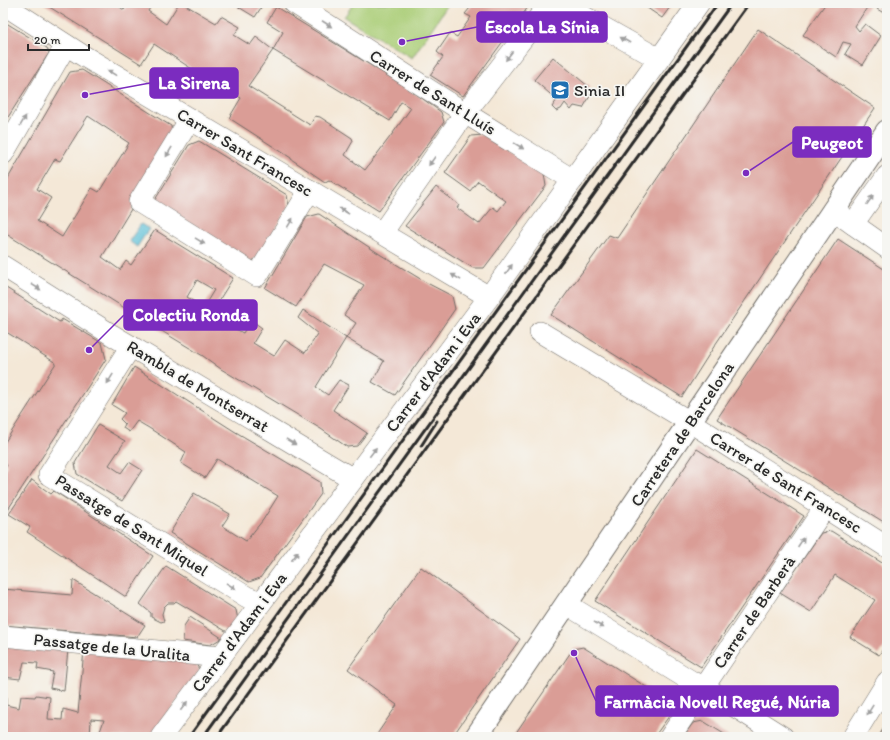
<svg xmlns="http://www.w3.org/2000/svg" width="890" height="740" font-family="Itim,sans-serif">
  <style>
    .green { fill: #abce78; stroke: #6b7c52 }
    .water { fill: #5abfd7; stroke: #427581 }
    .building { fill: #da9d96; fill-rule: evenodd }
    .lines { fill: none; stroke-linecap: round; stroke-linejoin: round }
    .minor-casing { stroke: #716d67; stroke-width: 22 }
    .secondary-casing { stroke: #716d67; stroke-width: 24 }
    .minor { stroke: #fff; stroke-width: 21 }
    .secondary { stroke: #fff; stroke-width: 22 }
    .rail { stroke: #2b2b2b; stroke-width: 3 }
    .oneway { fill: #a0a0a0 }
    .labels { text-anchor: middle; stroke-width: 3.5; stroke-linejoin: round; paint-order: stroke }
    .poi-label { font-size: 17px; fill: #2b2b2b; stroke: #f6f6f2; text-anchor: start }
    .street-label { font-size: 17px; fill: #2b2b2b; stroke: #f6f6f2 }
    .leader { fill: none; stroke: #7b2cbf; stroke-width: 1.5 }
    .callout-dot { fill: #7b2cbf; stroke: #f6f6f2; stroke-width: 1.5 }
    .callout { fill: #7b2cbf; stroke: #7b2cbf; stroke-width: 1.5 }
    .callout-label { font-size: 18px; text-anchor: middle; font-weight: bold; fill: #fff }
  </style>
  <rect width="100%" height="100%" fill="#f6f6f2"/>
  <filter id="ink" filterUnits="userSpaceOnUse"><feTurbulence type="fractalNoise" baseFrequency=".025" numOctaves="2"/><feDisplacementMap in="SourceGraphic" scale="8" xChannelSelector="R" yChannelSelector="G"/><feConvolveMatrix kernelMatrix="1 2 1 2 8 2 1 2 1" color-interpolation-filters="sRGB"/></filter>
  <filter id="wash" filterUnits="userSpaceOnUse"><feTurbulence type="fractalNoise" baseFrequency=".012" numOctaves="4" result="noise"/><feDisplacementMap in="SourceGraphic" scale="16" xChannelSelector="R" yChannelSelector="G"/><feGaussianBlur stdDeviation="0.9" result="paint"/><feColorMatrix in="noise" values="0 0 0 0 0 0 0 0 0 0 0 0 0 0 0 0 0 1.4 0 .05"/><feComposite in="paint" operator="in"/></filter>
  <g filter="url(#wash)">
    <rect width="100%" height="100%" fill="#f4e8d7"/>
    <polygon class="green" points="354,3 449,3 412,58 344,17"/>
    <polygon class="water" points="141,224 149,229 137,247 129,241"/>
    <g id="blocks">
      <g class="building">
        <polygon points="43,3 114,3 124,10 128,3 153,3 148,11 166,24 179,3 182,3 216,23 221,16 240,27 234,35 250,45 256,37 273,50 248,86 310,125 315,116 320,117 352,138 353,141 345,155 365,170 393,133 411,108 401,102 390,121 273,50 283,32 267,22 276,7 409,89 441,112 444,122 379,211 329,180 325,182 291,159 291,158 229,118 241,98 226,88 189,67 154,44 141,64"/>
        <polygon points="232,3 264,3 255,17"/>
        <polygon points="474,3 531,3 463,96 430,75 443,57 437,52 450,33 457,37 471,17 465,14"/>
        <polygon points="640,3 673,3 662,18"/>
        <polygon points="826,3 870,3 855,26 859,31 865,24 881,36 863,65 845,54 851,44 843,42 836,57 803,35"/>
        <polygon points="877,3 887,3 887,15 877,9 878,4"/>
        <polygon points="3,21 47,48 49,53 3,125"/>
        <polygon points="758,29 875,108 715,345 682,397 551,315 609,235 617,238"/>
        <polygon points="553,57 589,87 587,91 590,96 583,108 574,106 571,110 565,103 561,109 556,111 552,107 557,100 534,80"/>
        <path d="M82,70L171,126L173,140L102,257L120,270L126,261L131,265L155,230L233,278L211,313L225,323L243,333L251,320L262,328L253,343L274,356L285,340L305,353L318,334L298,318L303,310L346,338L316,387L328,395L339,380L349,385L333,410L367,433L357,446L347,447L321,429L221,369L203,356L155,327L3,232V187L70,72ZM88,116L129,143L99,192L92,188L62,237L37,221L51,198L37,189L55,159L60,161ZM197,280L214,290L203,308L187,297Z"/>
        <polygon points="483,135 544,174 546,186 484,268 473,268 405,226 436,187 459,205 457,208 479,224 493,207 498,211 506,201 478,181 470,191 445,173 471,136"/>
        <polygon points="199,141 287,195 289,207 257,259 247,262 153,203 189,145"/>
        <polygon points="319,214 381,255 427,283 452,296 455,309 395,395 372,382 384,361 346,338 356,323 344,315 364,285 324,264 296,307 265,288 307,217"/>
        <polygon points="838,239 887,271 887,524 717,419"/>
        <polygon points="3,286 58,321 60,322 62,319 102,343 106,359 3,517 3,471 7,465 3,463 3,445 56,363 3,330"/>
        <polygon points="134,367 234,431 320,482 321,494 260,578 249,582 170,533 194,493 230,514 222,526 246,541 263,520 278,496 217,459 205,478 181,463 186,452 149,428 137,421 129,432 123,428 125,424 120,419 125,413 112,405"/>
        <polygon points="98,425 125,441 109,465 121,473 129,462 142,470 122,501 77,474 75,463"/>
        <polygon points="697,449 804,516 701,667 595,601"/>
        <polygon points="32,480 51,494 54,491 153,556 126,597 27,532 30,527 9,514"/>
        <polygon points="831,531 887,566 887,643 879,655 850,637 875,600 835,575 811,612 780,593 821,533"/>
        <polygon points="166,566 236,610 238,620 229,633 176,601 174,603 168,603 164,607 162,614 164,621 161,622 151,617 151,613 140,604"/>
        <polygon points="421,567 520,639 452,737 375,737 397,705 348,669"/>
        <polygon points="73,580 145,625 137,637 3,625 3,589 72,595"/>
        <polygon points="190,617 222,638 210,645 183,641 184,626"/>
        <polygon points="3,643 68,649 64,691 50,688 53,672 37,669 38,663 24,662 20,679 3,677"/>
        <polygon points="583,647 670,702 672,712 654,737 513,737 573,649"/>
        <polygon points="84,650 194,660 200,671 150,737 98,737 104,720 91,719 90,737 3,737 3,694 6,694 6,705 19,708 21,696 35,697 36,695 50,697 48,719 62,720 63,709 78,713"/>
        <polygon points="703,721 729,737 683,737 693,723"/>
        <polygon points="887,723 887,737 878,737"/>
      </g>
    </g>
  </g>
  <g filter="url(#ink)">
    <use href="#blocks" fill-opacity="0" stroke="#716d67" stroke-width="1"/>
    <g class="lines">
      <g class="minor-casing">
        <g id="minor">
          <polyline points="294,3 465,113 573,180"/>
          <polyline points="560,3 659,59"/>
          <polyline points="3,4 82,55 489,297"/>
          <polyline points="190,119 139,202 257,276 310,190"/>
          <polyline points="3,154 66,45"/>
          <polyline points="833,210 887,248"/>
          <polyline points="853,224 887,176"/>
          <polyline points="382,233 465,113 550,3"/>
          <polyline points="3,266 112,335 353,479"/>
          <polyline points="540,332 690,422 887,547"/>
          <polyline points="131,346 49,475 247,597 261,602"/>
          <polyline points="566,604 691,681 715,694 783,737"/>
          <polyline points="3,636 220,657"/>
          <polyline points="161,737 489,297 699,3"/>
          <polyline points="670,737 825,507"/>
          <polyline points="853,737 887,682"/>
        </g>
      </g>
      <g class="secondary-casing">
        <polyline id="secondary" points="476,737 887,131"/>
      </g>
      <use href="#minor" class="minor"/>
      <use href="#secondary" class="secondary"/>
      <g class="rail">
        <polyline points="421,446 437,421"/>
        <polyline points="189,737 718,3"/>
        <polyline points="203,737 732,3"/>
        <polyline points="217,737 749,3"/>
      </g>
    </g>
    <defs><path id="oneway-solid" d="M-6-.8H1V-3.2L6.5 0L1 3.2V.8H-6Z"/></defs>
    <g class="oneway">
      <use href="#oneway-solid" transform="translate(327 24) rotate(33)"/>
      <use href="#oneway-solid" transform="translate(625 40) rotate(-150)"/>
      <use href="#oneway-solid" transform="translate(509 56) rotate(127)"/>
      <use href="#oneway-solid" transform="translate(112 73) rotate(-149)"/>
      <use href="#oneway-solid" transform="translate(23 121) rotate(-60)"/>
      <use href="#oneway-solid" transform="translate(519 146) rotate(32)"/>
      <use href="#oneway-solid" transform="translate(169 152) rotate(121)"/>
      <use href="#oneway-solid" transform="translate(432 161) rotate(125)"/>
      <use href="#oneway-solid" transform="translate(870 200) rotate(-55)"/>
      <use href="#oneway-solid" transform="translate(344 211) rotate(-149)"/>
      <use href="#oneway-solid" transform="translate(290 223) rotate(-59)"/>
      <use href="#oneway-solid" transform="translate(200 241) rotate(32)"/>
      <use href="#oneway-solid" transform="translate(509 269) rotate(-55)"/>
      <use href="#oneway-solid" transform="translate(456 277) rotate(-149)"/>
      <use href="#oneway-solid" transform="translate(36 287) rotate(32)"/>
      <use href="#oneway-solid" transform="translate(110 379) rotate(122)"/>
      <use href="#oneway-solid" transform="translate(291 442) rotate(31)"/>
      <use href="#oneway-solid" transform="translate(373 452) rotate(-53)"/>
      <use href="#oneway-solid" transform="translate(801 542) rotate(-56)"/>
      <use href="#oneway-solid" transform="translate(295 556) rotate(-53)"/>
      <use href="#oneway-solid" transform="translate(231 586) rotate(32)"/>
      <use href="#oneway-solid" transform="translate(599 625) rotate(31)"/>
      <use href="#oneway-solid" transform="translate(184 706) rotate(-53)"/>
      <use href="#oneway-solid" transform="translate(870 710) rotate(122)"/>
    </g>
  </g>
  <defs>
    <g id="school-square" transform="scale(1)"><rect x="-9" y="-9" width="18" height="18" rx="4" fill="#1f6fb2" stroke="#f6f6f2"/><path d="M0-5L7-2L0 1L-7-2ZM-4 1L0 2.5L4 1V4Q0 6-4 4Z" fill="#fff"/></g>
  </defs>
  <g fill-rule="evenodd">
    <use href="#school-square" x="560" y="90"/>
  </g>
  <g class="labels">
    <g class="poi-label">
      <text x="574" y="96">Sinia II</text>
    </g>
    <g class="street-label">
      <text transform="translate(433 92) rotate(32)" y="6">Carrer de Sant Lluís</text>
      <text transform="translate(245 152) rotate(31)" y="6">Carrer Sant Francesc</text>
      <text transform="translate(433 372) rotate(-53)" y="6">Carrer d'Adam i Eva</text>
      <text transform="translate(198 386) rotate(31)" y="6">Rambla de Montserrat</text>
      <text transform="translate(682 434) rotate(-56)" y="6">Carretera de Barcelona</text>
      <text transform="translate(786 482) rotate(32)" y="6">Carrer de Sant Francesc</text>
      <text transform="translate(132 525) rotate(32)" y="6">Passatge de Sant Miquel</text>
      <text transform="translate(754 612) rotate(-56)" y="6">Carrer de Barberà</text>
      <text transform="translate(239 632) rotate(-53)" y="6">Carrer d'Adam i Eva</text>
      <text transform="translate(112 647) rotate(6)" y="6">Passatge de la Uralita</text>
    </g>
  </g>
  <path class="leader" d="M402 42L477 27M85 95L150 83M746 173L793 142M89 350L124 315M574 653L596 701"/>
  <g class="callout-dot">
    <circle cx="402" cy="42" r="4"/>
    <circle cx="85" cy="95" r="4"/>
    <circle cx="746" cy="173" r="4"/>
    <circle cx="89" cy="350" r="4"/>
    <circle cx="574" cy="653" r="4"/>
  </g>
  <g class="callout">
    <rect x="477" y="12" width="130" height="30" rx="4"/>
    <rect x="150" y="68" width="88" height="30" rx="4"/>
    <rect x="793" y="127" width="78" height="30" rx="4"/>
    <rect x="124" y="300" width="133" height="30" rx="4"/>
    <rect x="596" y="686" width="242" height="30" rx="4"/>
  </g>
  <g class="callout-label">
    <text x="542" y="33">Escola La Sínia</text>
    <text x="194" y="89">La Sirena</text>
    <text x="832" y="149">Peugeot</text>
    <text x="191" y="321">Colectiu Ronda</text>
    <text x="717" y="708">Farmàcia Novell Regué, Núria</text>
  </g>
  <rect width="890" height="740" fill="none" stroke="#f6f6f2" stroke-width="16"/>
  <path d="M28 44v6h61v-6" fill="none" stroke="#2b2b2b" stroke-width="2"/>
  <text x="34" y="44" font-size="12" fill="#2b2b2b" stroke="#f6f6f2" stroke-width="3" paint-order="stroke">20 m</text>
</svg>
